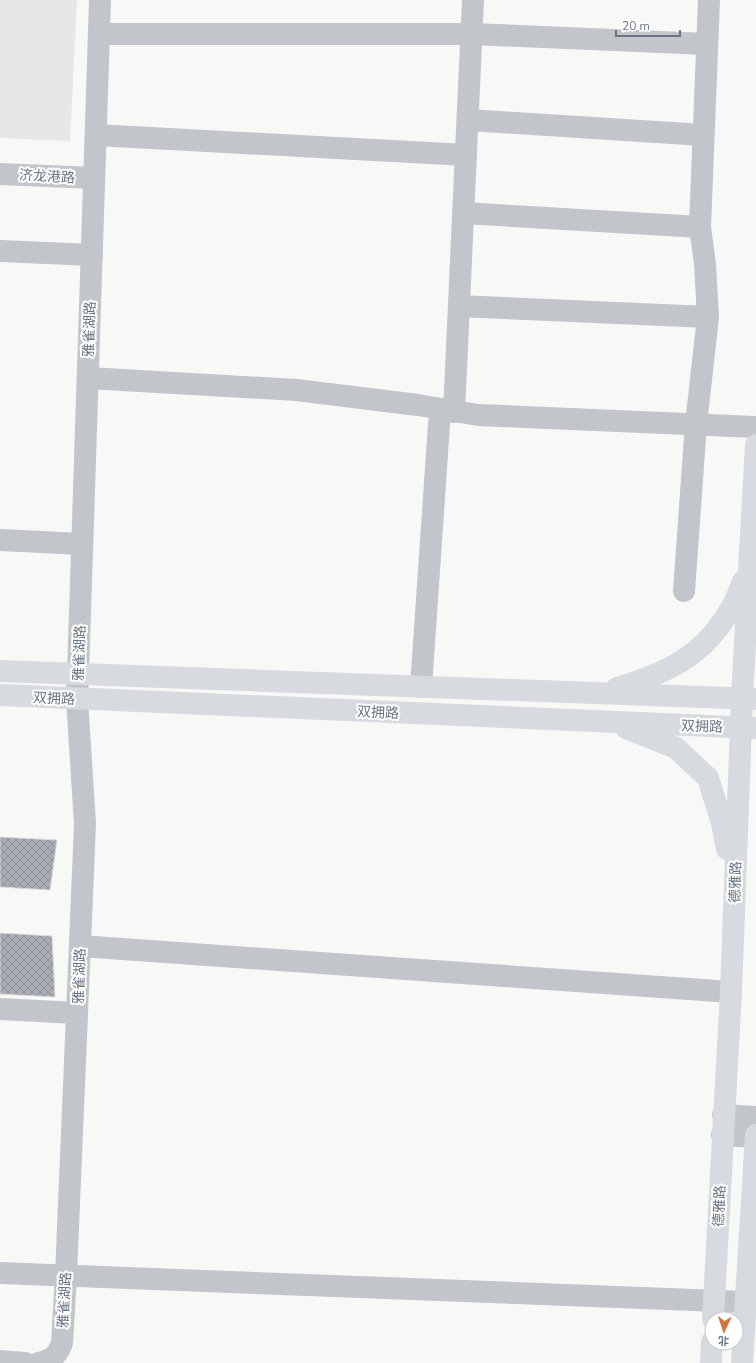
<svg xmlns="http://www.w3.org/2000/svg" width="756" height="1363" font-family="'Nunito Sans','Noto Sans SC',sans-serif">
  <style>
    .built { fill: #e6e7e6 }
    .building { fill: url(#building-cross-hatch); stroke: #dadad8 }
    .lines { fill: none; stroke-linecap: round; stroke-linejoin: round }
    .street { stroke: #c2c5c9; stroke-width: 22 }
    .secondary { stroke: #d7dade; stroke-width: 22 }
    .labels { text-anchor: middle; stroke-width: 4; stroke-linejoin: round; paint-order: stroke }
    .street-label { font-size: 14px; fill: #6a7583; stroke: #fff }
  </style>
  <defs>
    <pattern id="building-cross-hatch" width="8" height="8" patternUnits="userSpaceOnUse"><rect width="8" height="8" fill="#a8adb4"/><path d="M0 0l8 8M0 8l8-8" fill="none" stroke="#8d9198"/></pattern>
  </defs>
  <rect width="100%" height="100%" fill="#f8f8f6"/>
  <polygon class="built" points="0,0 77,0 70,141 0,138"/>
  <g class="building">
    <polygon points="0,837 57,840 50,890 0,887"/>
    <polygon points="0,933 52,936 55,997 0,994"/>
  </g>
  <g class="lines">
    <g class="street">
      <polyline points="99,34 472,34 707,44"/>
      <polyline points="468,120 703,135"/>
      <polyline points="96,135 466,155"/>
      <polyline points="0,174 94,178"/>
      <polyline points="463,213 700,227"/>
      <polyline points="0,251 92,255"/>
      <polyline points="459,306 708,317"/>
      <polyline points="88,378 296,390 418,405 478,415 756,427"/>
      <polyline points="454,412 473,0"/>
      <polyline points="0,540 82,544"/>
      <polyline points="684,591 696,424 708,317 705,264 700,227 709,0"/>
      <polyline points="421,687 440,410"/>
      <polyline points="80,946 731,992"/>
      <polyline points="0,1009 77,1013"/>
      <polyline points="723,1115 756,1117"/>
      <polyline points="722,1135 756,1137"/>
      <polyline points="0,1273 745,1302"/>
      <polyline points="0,1361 25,1363"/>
      <path d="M38,1363C51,1361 58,1355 62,1343L66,1275L85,824L77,699L78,674L100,0"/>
    </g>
    <g class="secondary">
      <polyline points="0,671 756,699"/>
      <path d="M617,688C666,673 703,657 730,610C736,601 739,591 743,581"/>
      <polyline points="0,695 756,728"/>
      <polyline points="626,728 676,748 708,778 722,823 727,849"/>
      <polyline points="713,1319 731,992 742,698 756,445"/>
      <polyline points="711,1363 712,1342"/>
      <polyline points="742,1363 756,1135"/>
    </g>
  </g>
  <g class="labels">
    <g class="street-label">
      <text transform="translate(47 176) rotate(3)" y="5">济龙港路</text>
      <text transform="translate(89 329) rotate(-88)" y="5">雅雀湖路</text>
      <text transform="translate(79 653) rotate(-88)" y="5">雅雀湖路</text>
      <text transform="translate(54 698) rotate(3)" y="5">双拥路</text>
      <text transform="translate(378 712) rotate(3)" y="5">双拥路</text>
      <text transform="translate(702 726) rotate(2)" y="5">双拥路</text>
      <text transform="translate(735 882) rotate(-88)" y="5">德雅路</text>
      <text transform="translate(79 976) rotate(-88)" y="5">雅雀湖路</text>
      <text transform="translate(719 1206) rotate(-87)" y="5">德雅路</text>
      <text transform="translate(64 1300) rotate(-87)" y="5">雅雀湖路</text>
    </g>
  </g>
  <g transform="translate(724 1331) rotate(183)"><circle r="19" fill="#ffffff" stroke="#c3c8cd"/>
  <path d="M0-3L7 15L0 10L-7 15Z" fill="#d0753d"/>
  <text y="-6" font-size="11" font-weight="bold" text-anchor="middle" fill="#6a7583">北</text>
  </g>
  <path d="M616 30v6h64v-6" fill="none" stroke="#6a7583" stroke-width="2"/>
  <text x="622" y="30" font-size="12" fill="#6a7583" stroke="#ffffff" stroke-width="3" paint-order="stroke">20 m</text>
</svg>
